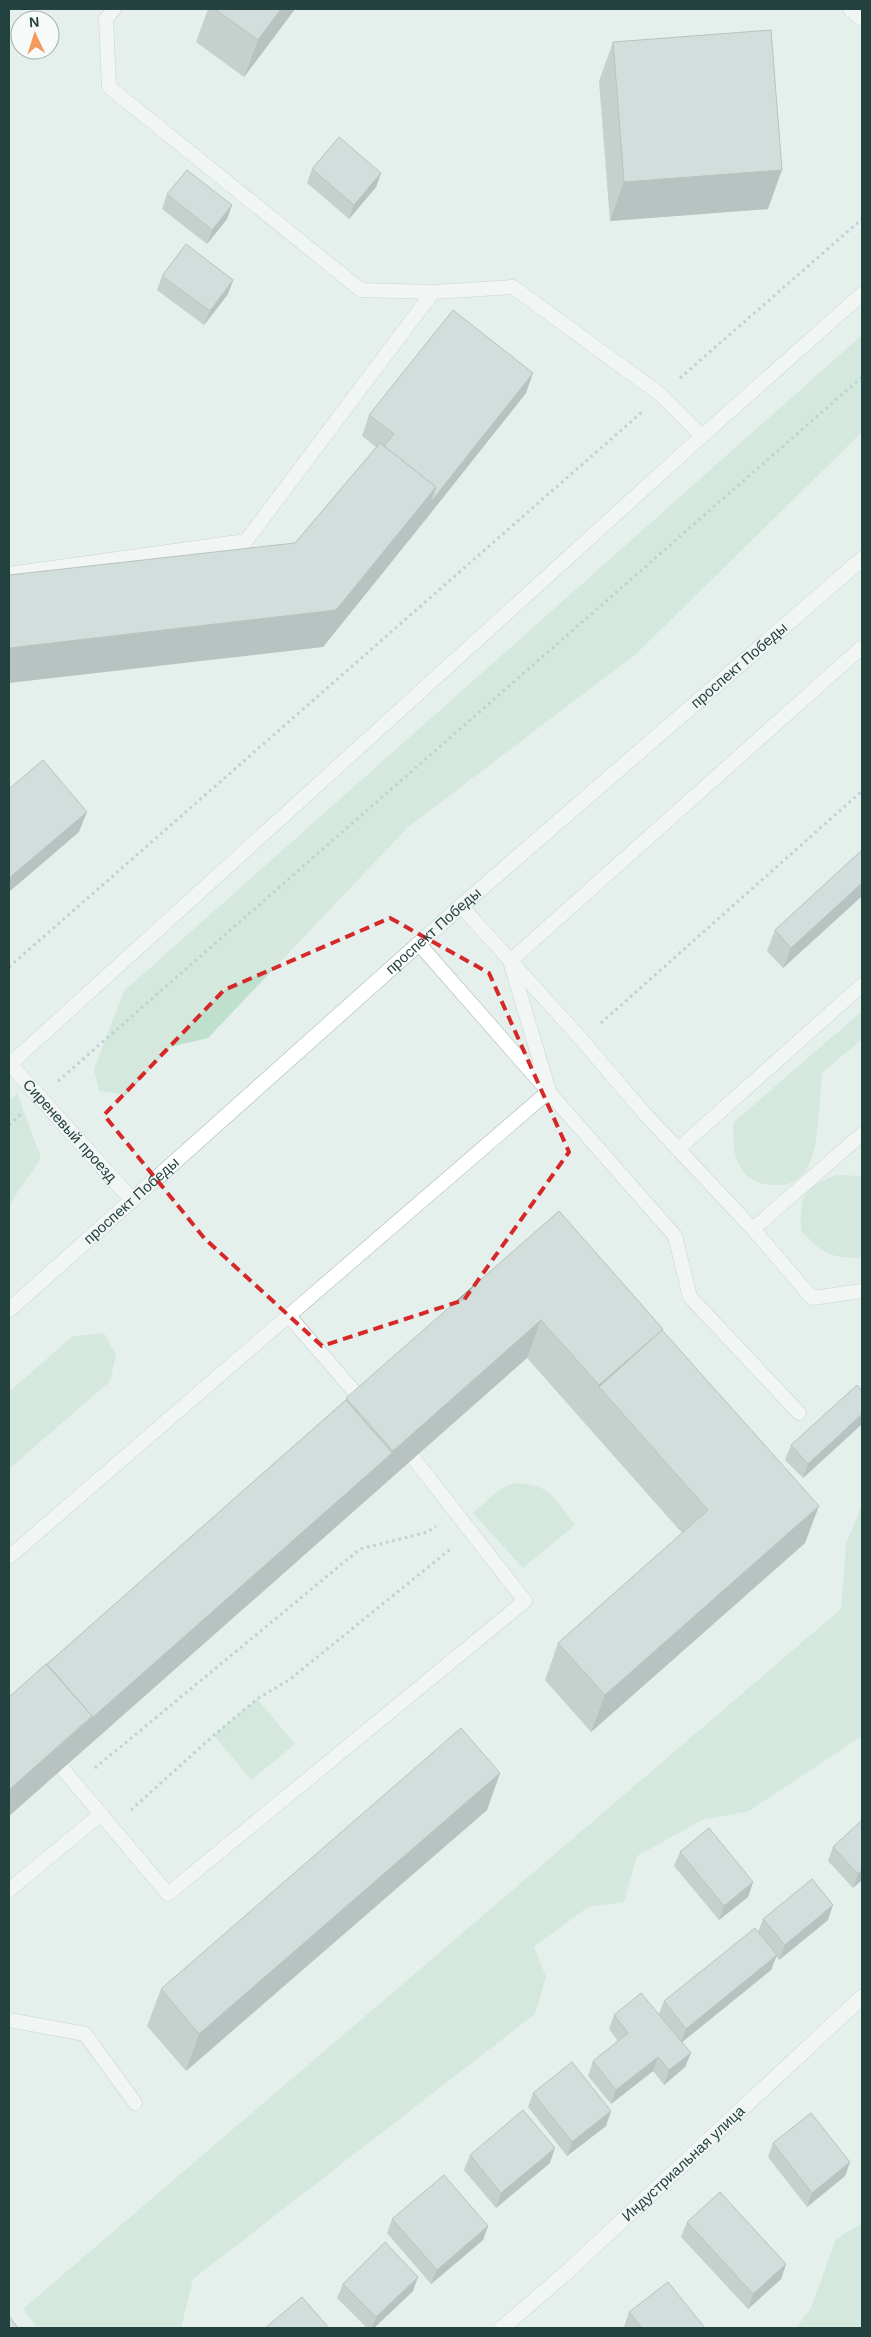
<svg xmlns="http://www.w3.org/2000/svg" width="871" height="2337" font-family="Arial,sans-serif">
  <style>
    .green { fill: #bee0cc }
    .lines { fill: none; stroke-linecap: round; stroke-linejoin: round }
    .service-casing { stroke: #a7b7b4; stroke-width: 15 }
    .minor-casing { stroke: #a7b7b4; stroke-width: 16 }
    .secondary-casing { stroke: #a3bbb6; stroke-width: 16 }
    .path { stroke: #85b3ab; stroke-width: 3; stroke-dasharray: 2.5 4; stroke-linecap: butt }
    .service { stroke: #fff; stroke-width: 14 }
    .minor { stroke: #fff; stroke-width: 15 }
    .secondary { stroke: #fff; stroke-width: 15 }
    .wall { fill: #a0aea9 }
    .shaded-wall { fill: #828d8a }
    .building { fill: #bacac5; stroke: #828d8a }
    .marked { fill: none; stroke: #d62828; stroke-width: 4; stroke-dasharray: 10 6; stroke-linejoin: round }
    .labels { text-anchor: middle; stroke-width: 5; stroke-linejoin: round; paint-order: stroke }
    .street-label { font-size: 15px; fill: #23413e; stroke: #f6fbf9 }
  </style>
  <rect width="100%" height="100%" fill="#e5efec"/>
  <g class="green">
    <polygon points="862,335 862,432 635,655 409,826 208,1038 170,1047 126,1095 99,1091 94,1069 124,991"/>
    <path d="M862,1011V1039L822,1073C819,1097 820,1155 804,1173C797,1182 788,1185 778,1185C739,1187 730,1154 734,1122Z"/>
    <polygon points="17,1093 41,1158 9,1205 9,1101"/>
    <path d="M836,1175L862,1176V1255L859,1258C830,1258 820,1252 801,1230C800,1196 803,1187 836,1175Z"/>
    <polygon points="104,1333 116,1355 110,1381 9,1469 9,1392 73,1336"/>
    <path d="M515,1483C552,1485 554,1498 575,1525L523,1568L473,1513L500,1489Z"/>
    <polygon points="862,1505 862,1736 749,1811 702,1820 637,1856 624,1902 588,1907 534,1947 546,1977 535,2014 193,2279 181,2328 38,2328 23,2309 841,1609 846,1544"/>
    <polygon points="257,1699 295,1744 251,1780 214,1735"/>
    <polygon points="862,2223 862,2328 796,2328 811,2308 836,2239"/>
  </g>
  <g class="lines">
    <g class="service-casing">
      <g id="service">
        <polyline points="114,9 106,19 109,87 361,290 433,292"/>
        <polyline points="850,9 862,19"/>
        <polyline points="9,574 246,541 433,292 513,287 661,395 702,436"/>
        <polyline points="461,906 582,1040 644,1113 753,1229 812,1298 862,1291"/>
        <polyline points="419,944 675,1236 690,1297 799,1413"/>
        <polyline points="510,961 862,647"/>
        <polyline points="9,1065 702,436 862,294"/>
        <polyline points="678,1149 862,985"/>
        <polyline points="753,1229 862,1134"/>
        <polyline points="289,1316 365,1404"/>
        <polyline points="9,1557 549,1091 510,961"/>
        <polyline points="62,1768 168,1894 525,1601 414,1459"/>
        <polyline points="9,1890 101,1814"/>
        <polyline points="9,2020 85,2034 135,2103"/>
      </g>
    </g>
    <g class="minor-casing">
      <g id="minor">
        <path id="s1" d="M9,1063L132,1200"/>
        <path id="s2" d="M502,2328L567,2272L862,1997"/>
      </g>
    </g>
    <g class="secondary-casing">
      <g id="secondary">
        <path id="s3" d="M9,1310L461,906L862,559"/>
      </g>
    </g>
    <g class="path">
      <polyline points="680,378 862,219"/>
      <polyline points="9,967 642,412"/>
      <polyline points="601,1023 862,791"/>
      <polyline points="58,1081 862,377"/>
      <polyline points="9,1125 21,1114"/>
      <polyline points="95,1768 360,1549 428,1532 436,1526"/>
      <polyline points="131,1810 214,1735 257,1699 289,1680 453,1547"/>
    </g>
    <use href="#service" class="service"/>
    <use href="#minor" class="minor"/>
    <use href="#secondary" class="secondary"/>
  </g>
  <g class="wall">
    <polygon points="208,9 295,9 244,77 196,42"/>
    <polygon points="613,42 768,209 610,221 599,81"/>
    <polygon points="312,169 381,173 376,187 349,219 307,183"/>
    <polygon points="167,194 232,205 227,219 207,244 162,209"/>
    <polygon points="162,276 233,280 228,294 204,325 157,290"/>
    <polygon points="526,393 422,524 323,647 295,543 376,447 362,436 369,415"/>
    <polygon points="862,850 862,896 783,968 767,951 775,930"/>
    <polygon points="559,1211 663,1329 662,1330 805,1543 591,1732 545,1680 558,1643 682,1533 527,1358 9,1816 9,1697 47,1664"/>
    <polygon points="862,1391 862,1424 803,1478 785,1460 791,1445"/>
    <polygon points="500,1773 487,1810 186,2071 147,2026 161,1989"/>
    <polygon points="862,1820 862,1880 853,1888 828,1861 833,1847"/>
    <polygon points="680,1852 753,1882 748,1897 719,1920 674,1866"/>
    <polygon points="763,1919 828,1920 779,1960 776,1956 771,1970 682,2042 691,2053 685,2067 664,2085 653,2071 611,2104 588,2076 593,2061 618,2041 609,2029 614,2015 659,2014 664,2001 758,1932"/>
    <polygon points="533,2093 611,2111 606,2126 567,2156 528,2107"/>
    <polygon points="773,2143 850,2162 845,2176 807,2207 768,2157"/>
    <polygon points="470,2155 550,2163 496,2208 464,2170"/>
    <polygon points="392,2219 488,2226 483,2240 431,2284 387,2233"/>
    <polygon points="687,2222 786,2264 781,2279 748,2309 681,2237"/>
    <polygon points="343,2284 413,2291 374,2328 367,2328 337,2298"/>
    <polygon points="629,2312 705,2328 625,2328 624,2327"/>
  </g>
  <g class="shaded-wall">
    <polygon points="281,9 295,9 244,77 258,40"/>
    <polygon points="782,170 768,209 610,221 624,182"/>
    <polygon points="381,173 376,187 349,219 354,205"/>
    <polygon points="232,205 227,219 207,244 212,230"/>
    <polygon points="233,280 228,294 204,325 210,311"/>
    <polygon points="533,373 526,393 422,524 430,503"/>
    <polygon points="436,487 422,524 323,647 9,683 9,648 336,610"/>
    <polygon points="87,812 79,832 9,892 9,878"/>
    <polygon points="862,883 862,896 783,968 791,948"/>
    <polygon points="541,1320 527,1358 9,1816 9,1790 392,1453 393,1451"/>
    <polygon points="663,1329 649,1367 599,1387 599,1385"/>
    <polygon points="862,1414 862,1424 803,1478 808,1464"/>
    <polygon points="819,1506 805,1543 591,1732 605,1695"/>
    <polygon points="500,1773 487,1810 186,2071 199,2034"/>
    <polygon points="862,1870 862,1880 853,1888 858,1874"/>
    <polygon points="753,1882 748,1897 719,1920 724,1906"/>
    <polygon points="833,1905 828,1920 779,1960 785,1945"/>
    <polygon points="777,1955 771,1970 681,2043 686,2029"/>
    <polygon points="691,2053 685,2067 664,2085 669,2070"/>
    <polygon points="658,2057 653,2071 611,2104 616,2090"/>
    <polygon points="611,2111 606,2126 567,2156 572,2142"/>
    <polygon points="555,2148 550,2163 496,2208 501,2193"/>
    <polygon points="850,2162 845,2176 807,2207 812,2193"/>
    <polygon points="488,2226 483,2240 431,2284 437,2270"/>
    <polygon points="786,2264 781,2279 748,2309 753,2294"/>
    <polygon points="418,2277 413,2291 374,2328 372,2328 376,2317"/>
  </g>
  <g class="building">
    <polygon points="215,9 281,9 258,40"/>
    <polygon points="771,30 782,170 624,182 613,42"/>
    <polygon points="339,137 381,173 354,205 312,169"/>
    <polygon points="187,170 232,205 212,230 167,194"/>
    <polygon points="186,244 233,280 210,311 162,276"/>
    <polygon points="453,310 533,373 430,503 436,487 384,446 394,434 369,415"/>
    <polygon points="380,443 436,487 336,610 9,648 9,575 295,543"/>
    <polygon points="43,760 87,812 9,878 9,789"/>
    <polygon points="862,850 862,883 791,948 775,930"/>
    <polygon points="559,1211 663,1329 599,1385 541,1320 393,1451 346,1398"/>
    <polygon points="662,1330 819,1506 605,1695 558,1643 708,1510 599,1387"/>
    <polygon points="857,1385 862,1391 862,1414 808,1464 791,1445"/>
    <polygon points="346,1400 392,1453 92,1718 92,1716 47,1664"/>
    <polygon points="46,1664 92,1716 9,1790 9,1697"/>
    <polygon points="461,1728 500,1773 199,2034 161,1989"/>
    <polygon points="862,1820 862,1870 858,1874 833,1847"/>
    <polygon points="709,1828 753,1882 724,1906 680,1852"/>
    <polygon points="812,1879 833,1905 785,1945 763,1919"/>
    <polygon points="755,1928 777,1955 686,2029 664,2001"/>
    <polygon points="641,1993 691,2053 669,2070 658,2057 616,2090 593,2061 628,2033 614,2015"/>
    <polygon points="572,2062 611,2111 572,2142 533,2093"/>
    <polygon points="523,2110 555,2148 501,2193 470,2155"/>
    <polygon points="811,2113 850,2162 812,2193 773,2143"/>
    <polygon points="444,2175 488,2226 437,2270 392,2219"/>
    <polygon points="720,2192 786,2264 753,2294 687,2222"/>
    <polygon points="385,2242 418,2277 376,2317 343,2284"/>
    <polygon points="668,2282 705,2328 642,2328 629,2312"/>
    <polygon points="302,2297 329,2328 265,2328"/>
    <polygon points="9,2316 18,2328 9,2328"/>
  </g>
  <path d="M0 0H871V2337H0ZM390,918L489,973L569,1152L464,1300L322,1346L205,1239L104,1115L224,990Z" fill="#e5efec" fill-opacity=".55" fill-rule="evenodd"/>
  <path class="marked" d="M390,918L489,973L569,1152L464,1300L322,1346L205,1239L104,1115L224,990Z"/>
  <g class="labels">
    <g class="street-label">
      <text dy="5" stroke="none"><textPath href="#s3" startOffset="974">проспект Победы</textPath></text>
      <text dy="5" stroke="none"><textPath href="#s3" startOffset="569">проспект Победы</textPath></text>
      <text dy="5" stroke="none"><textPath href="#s1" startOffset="91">Сиреневый проезд</textPath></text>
      <text dy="5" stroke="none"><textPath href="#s3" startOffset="164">проспект Победы</textPath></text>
      <text dy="5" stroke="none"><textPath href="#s2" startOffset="245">Индустриальная улица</textPath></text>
    </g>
  </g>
  <rect width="871" height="2337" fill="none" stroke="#23413e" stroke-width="20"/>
  <g transform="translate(35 35) rotate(356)"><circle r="24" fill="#f6fbf9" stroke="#a2b1ae"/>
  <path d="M0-4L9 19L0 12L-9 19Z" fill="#f6995c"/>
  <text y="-8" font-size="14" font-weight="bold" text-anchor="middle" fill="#23413e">N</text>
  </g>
</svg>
